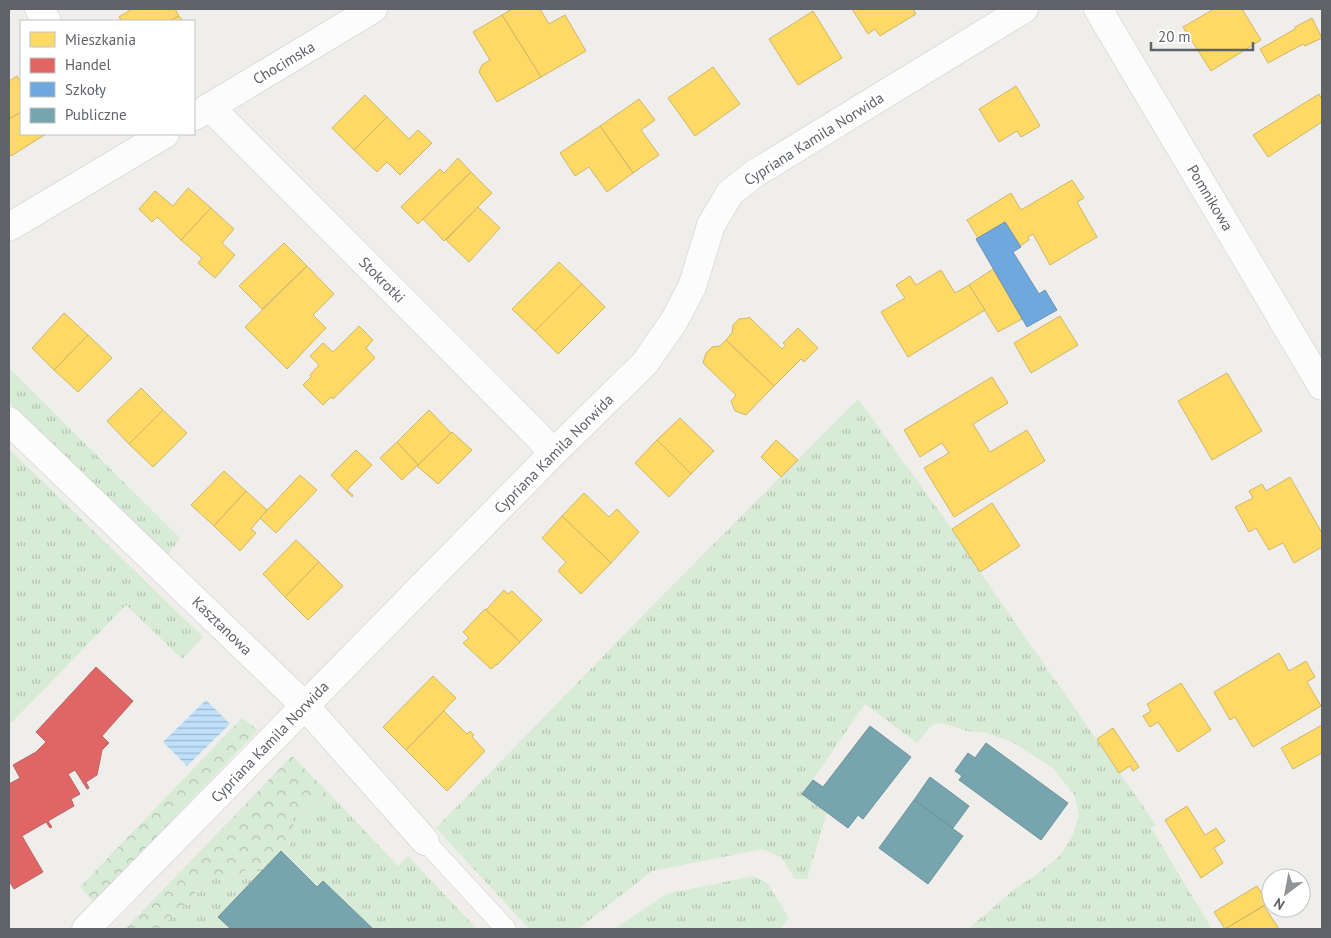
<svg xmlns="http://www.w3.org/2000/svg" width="1331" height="938" font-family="'PT Sans',sans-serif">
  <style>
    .grass { fill: url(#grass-tufts) }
    .forest { fill: url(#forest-crowns) }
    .water { fill: url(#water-rules) }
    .homes { fill: #ffd966; stroke: #cfb667 }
    .shops { fill: #e06666; stroke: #b96567 }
    .schools { fill: #6fa8dc; stroke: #6a93b9 }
    .public { fill: #76a5af; stroke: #6f919a }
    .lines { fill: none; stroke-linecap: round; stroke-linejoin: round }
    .service-casing { stroke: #cbcccc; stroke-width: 21 }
    .minor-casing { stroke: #cbcccc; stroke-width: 29 }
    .service { stroke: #fdfcfc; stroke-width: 20 }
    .minor { stroke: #fdfcfc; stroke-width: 28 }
    .labels { text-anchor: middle; stroke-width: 5; stroke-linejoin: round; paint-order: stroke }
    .street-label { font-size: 15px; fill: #5f6368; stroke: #fff }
  </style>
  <defs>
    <pattern id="grass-tufts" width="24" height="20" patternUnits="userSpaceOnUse" patternTransform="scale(1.25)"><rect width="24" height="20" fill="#d8ebd6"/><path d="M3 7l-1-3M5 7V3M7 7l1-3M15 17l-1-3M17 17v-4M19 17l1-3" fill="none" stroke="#b2c2b1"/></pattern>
    <pattern id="forest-crowns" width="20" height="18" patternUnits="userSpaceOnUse" patternTransform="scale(1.25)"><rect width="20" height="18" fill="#d8ebd6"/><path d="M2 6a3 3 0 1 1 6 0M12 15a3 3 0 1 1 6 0" fill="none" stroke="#b2c2b1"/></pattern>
    <pattern id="water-rules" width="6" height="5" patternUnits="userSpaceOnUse" patternTransform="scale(1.25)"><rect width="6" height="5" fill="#bfe0f9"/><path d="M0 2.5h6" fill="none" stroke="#9eb9cd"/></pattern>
  </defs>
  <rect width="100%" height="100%" fill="#efeeea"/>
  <g class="grass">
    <polygon points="9,368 180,538 167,556 9,402"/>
    <polygon points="858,399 952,529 980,572 1156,825 1151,828 1212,929 968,929 1016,888 1036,875 1060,856 1072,837 1079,815 1075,796 1053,768 1012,742 984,732 967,731 943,723 932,725 917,743 865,704 803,794 827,813 807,879 795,879 782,858 763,849 652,871 578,929 529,929 436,828 654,604"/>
    <polygon points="9,449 203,637 182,659 126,605 9,725 9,495 11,493 9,491"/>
    <path d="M326,790L398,866L408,856L477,929H163L172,914L193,900L197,885L209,878H234L247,869H267L294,833L293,817C309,811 315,804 326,790Z"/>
    <polygon points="754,876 767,883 789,918 780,929 614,929 666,894"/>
  </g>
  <g class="forest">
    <polygon points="242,718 258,730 94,902 80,887"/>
    <path d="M292,756L326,790C315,804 309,811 293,817L294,833L290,845L282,861L267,869H247L234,878H209L197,885L193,900L172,914L163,929H125Z"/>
  </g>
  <polygon class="water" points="206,700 230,724 187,766 163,742"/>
  <g class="homes">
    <polygon points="132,9 175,9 179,16 170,21 122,21 119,17"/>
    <polygon points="512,9 540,9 549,24 565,15 586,51 541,77 502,15"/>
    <polygon points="852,9 913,9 916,14 880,36 875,29 868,34"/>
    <polygon points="1214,9 1242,9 1261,40 1211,71 1183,27"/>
    <polygon points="813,11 842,58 798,85 769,39"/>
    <polygon points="502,15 541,77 497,102 479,72 482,65 490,60 473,32"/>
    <polygon points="179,16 183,21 170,21"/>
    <polygon points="1312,18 1322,38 1305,46 1303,44 1268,63 1260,49 1295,29 1295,27"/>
    <polygon points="713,67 740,104 695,136 668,98"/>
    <polygon points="17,76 21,83 21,112 9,119 9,81"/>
    <polygon points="1016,86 1040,126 1021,137 1017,131 999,142 979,109"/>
    <polygon points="1319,94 1322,99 1322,122 1268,157 1253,135"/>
    <polygon points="365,95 387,117 354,150 332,128"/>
    <polygon points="639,99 655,120 641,130 659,155 633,173 600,126"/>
    <polygon points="21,112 21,134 46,134 11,156 9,153 9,119"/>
    <polygon points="387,117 409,139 418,130 432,143 400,175 387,162 377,172 354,150"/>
    <polygon points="600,126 633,173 607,192 589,167 575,176 560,153"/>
    <polygon points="458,158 471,172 418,224 401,207 440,169 444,173"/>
    <polygon points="471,172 492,193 444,241 423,219"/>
    <polygon points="1072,180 1084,198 1077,202 1097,237 1050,265 1033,234 1028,237 1029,240 1020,246 1005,222 978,238 967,220 1011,193 1021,210"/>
    <polygon points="188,188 211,208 181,240 157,217 152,222 139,209 155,191 173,206"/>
    <polygon points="478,207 500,228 469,262 446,240"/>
    <polygon points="211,208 234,229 222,243 235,255 215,278 198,263 202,258 181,240"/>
    <polygon points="284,243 307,266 262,309 239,286"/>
    <polygon points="559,262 582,284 535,331 512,309"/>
    <polygon points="307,266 334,294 313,315 326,328 287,369 245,327"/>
    <polygon points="993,269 1022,319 998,332 969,285"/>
    <polygon points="941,270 955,293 969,285 985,310 908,357 881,312 905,298 896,285 910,276 916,285"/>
    <polygon points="582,284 605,307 558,354 535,331"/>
    <polygon points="64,313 88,335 54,370 32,348"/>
    <polygon points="1060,316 1078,345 1031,373 1014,343"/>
    <polygon points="749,317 782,349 786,345 783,343 798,328 818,348 804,362 801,359 774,386 726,340 732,333 733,325 739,319 748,318"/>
    <polygon points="359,326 373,340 366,348 375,358 333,399 331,397 323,405 303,385 311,377 310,375 319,365 310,356 323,343 333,352"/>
    <polygon points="88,335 112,358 78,392 54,370"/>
    <polygon points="726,340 774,386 746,415 735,411 731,401 736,395 703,363 706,353 712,347 720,346"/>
    <polygon points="1227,373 1262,431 1212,460 1178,401"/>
    <polygon points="992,377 1008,403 973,424 990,452 1027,430 1045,461 954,517 924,468 949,453 942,443 920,457 904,430"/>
    <polygon points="141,388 163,410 129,444 107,421"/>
    <polygon points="163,410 187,433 153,467 129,444"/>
    <polygon points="429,410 451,433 418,465 397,442"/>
    <polygon points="680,418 714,451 691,474 657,440"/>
    <polygon points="452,432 472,450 438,484 417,466"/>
    <polygon points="657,440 691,474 669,497 635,463"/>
    <polygon points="776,440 798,460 781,477 761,457"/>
    <polygon points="397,442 418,465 402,480 380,458"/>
    <polygon points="356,450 372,465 347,490 353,495 352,497 331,475"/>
    <polygon points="224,471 246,491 214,526 191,505"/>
    <polygon points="300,475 317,490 276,533 260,518"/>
    <polygon points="1290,477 1322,533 1322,547 1294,563 1283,543 1269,550 1256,528 1249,532 1235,507 1253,498 1249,491 1262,484 1266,491"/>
    <polygon points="246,491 267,510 251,529 256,533 240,551 214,526"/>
    <polygon points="584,493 609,517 617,509 639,532 611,563 562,516"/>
    <polygon points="992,503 1020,546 980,572 952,529"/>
    <polygon points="562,516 611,563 581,594 558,571 566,562 542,538"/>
    <polygon points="296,540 319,562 285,597 263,574"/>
    <polygon points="319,562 343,586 308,620 285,597"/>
    <polygon points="504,590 508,594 512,591 542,620 520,642 486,610"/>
    <polygon points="485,609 520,642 497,665 497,664 491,669 463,643 469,638 463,632"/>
    <polygon points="1279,653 1289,671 1306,661 1315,677 1307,682 1321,706 1253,747 1235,717 1230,720 1214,692"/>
    <polygon points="433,676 456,698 406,750 383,727"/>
    <polygon points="1181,683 1211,730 1178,752 1158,722 1150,727 1143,716 1151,711 1147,704"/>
    <polygon points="444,711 467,734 470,731 474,735 472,737 485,751 447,791 406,750"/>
    <polygon points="1322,725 1322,753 1293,769 1281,748"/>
    <polygon points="1113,728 1139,767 1133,771 1130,766 1119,773 1097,739"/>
    <polygon points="1187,806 1205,835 1216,828 1225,841 1214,848 1223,863 1201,878 1165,820"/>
    <polygon points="1257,886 1268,903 1225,929 1214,912"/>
    <polygon points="1264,906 1279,929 1225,929"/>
  </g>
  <polygon class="shops" points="96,667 133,701 102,736 109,743 102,750 97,775 86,782 89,788 87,789 75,770 68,774 80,794 71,799 74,806 48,821 52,827 50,828 46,822 22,836 43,872 14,889 9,881 9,784 20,778 13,765 36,752 46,742 36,732"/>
  <polygon class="schools" points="1005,222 1021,247 1013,252 1039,294 1045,290 1057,310 1027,327 976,239"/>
  <g class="public">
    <polygon points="870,726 911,757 863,819 858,815 848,828 802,794 813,780 823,787"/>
    <polygon points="986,743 1068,803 1041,840 959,780 962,776 955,771 968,753 975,758"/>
    <polygon points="930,777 969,806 953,828 914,800"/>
    <polygon points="914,800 963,836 928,884 879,848"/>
    <polygon points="281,851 317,887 323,881 373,929 231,929 218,917"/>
  </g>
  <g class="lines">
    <g class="service-casing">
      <polyline id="service" points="425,841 506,929"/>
    </g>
    <g class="minor-casing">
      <g id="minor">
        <polyline points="39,9 47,21"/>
        <polyline points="1098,9 1322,386"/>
        <polyline points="210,107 538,436 553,453"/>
        <polyline points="195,116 373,9"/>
        <polyline points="9,227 165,134"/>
        <polyline points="9,421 305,706 425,841"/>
        <polyline points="86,929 553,453 645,363 674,321 692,287 711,225 730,193 754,174 1024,9"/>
      </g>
    </g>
    <use href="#service" class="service"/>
    <use href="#minor" class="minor"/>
  </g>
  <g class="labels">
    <g class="street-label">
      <text transform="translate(284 63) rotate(-31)" y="5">Chocimska</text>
      <text transform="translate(814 139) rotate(-32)" y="5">Cypriana Kamila Norwida</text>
      <text transform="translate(1210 198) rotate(59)" y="5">Pomnikowa</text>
      <text transform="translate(382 280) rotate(45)" y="5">Stokrotki</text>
      <text transform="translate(554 454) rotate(-45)" y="5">Cypriana Kamila Norwida</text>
      <text transform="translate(222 626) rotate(44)" y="5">Kasztanowa</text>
      <text transform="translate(270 742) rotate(-46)" y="5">Cypriana Kamila Norwida</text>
    </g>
  </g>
  <rect width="1331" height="938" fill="none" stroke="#5f6368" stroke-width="20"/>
  <rect x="20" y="20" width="175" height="115" fill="#ffffff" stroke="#bfc1c3"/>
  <rect x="30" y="32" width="25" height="15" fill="#ffd966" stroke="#bfc1c3"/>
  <text x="65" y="45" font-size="15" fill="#5f6368">Mieszkania</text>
  <rect x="30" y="58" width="25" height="15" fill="#e06666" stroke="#bfc1c3"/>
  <text x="65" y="70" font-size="15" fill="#5f6368">Handel</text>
  <rect x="30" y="82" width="25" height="15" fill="#6fa8dc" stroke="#bfc1c3"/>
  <text x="65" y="95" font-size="15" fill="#5f6368">Szkoły</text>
  <rect x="30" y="108" width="25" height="15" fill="#76a5af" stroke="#bfc1c3"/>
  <text x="65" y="120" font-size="15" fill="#5f6368">Publiczne</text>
  <g transform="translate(1286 893) rotate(212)"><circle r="24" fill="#ffffff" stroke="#bfc1c3"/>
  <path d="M0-4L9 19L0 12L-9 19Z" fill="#919496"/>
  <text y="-8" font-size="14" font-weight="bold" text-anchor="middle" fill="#5f6368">N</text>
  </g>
  <path d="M1151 42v8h102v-8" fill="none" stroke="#5f6368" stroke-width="2.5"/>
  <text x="1158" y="42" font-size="15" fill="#5f6368" stroke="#ffffff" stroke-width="4" paint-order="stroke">20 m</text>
</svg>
